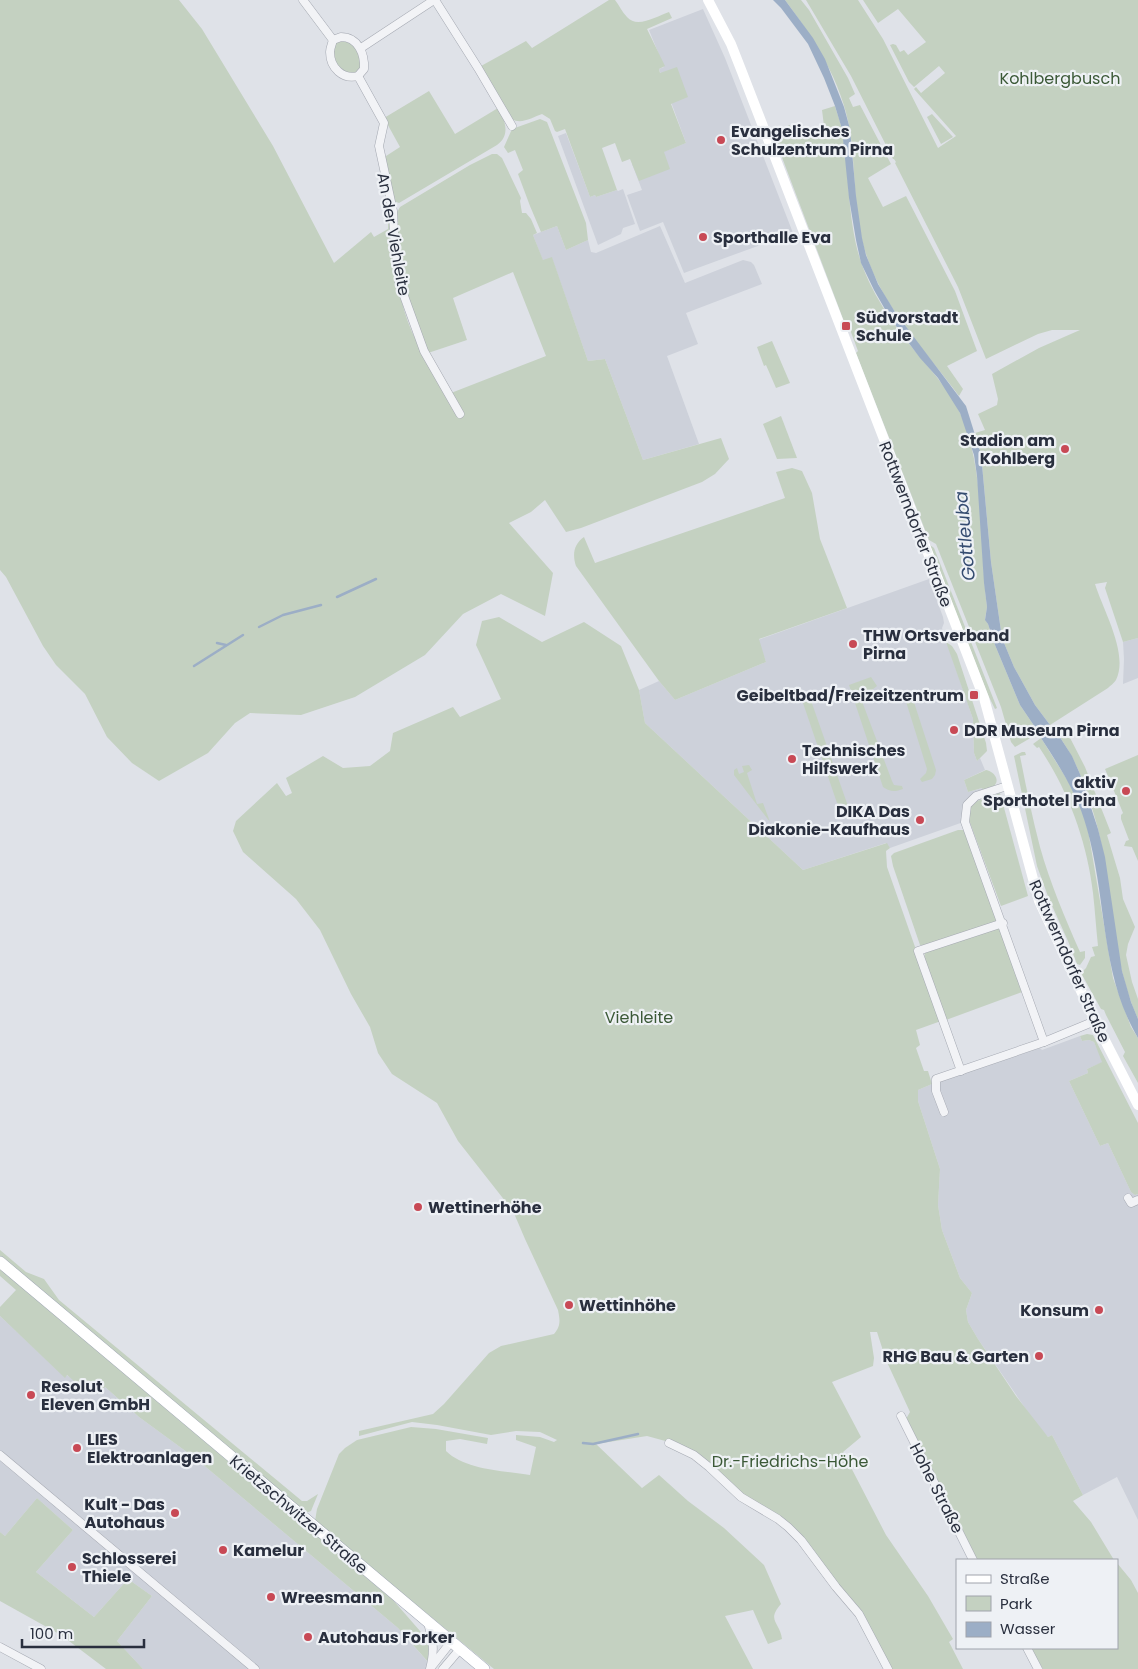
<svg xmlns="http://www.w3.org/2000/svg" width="1138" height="1669" font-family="Poppins,sans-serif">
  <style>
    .built { fill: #cdd1da }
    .green { fill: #c4d1c1 }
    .water { fill: #9caec6 }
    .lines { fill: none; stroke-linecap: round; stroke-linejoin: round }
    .stream { stroke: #9caec6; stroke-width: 2.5 }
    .street-casing { stroke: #a5a9b2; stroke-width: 9 }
    .primary-casing { stroke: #9fa6b3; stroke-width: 12 }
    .street { stroke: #f2f3f6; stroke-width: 8 }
    .secondary { stroke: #fff; stroke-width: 10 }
    .primary { stroke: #fff; stroke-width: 11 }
    .poi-dot { fill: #c84955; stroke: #eef1f5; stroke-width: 2 }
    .labels { text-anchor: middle; stroke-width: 4.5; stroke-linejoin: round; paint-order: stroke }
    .park-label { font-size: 16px; fill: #3b5937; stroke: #eef1f5 }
    .poi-label { font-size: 16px; font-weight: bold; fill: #292f3e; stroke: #eef1f5; text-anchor: start }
    .street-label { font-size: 16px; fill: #292f3e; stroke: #eef1f5 }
    .water-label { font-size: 18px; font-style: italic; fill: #354c70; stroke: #eef1f5 }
  </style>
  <rect width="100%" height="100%" fill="#dfe2e8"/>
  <g class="built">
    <polygon points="703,9 725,58 793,233 684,273 663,222 640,231 627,195 642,190 632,164 686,143 659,69 664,67 649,30"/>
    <polygon points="566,133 590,197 595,195 596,197 617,190 618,191 623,189 635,224 623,228 621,234 598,245 558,136"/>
    <polygon points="557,226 566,250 588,240 591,252 596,253 660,226 685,283 743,260 751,262 754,265 762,284 686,313 698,344 667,356 699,444 643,460 605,359 588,361 552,258 543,261 533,235"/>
    <polygon points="929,579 943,617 944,623 942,628 973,719 974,753 977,761 980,758 985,770 964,780 968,792 983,788 992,788 994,795 977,801 970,807 969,820 890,848 886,843 803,870 645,723 639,690 659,681 675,700 766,662 758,640"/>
    <polygon points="1138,638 1138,678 1123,684 1124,659 1123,642"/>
    <polygon points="1080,1036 1082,1041 1089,1040 1094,1042 1103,1062 1087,1069 1088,1073 1069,1081 1100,1146 1108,1143 1131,1192 1135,1195 1138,1194 1138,1520 1117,1477 1083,1495 1052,1435 1048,1437 1036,1424 978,1339 968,1322 966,1310 972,1293 960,1278 942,1230 938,1205 940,1169 918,1101 918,1090 932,1084 1040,1048 1042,1050"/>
    <polygon points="0,1316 65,1377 66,1375 92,1389 105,1387 139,1417 195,1458 398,1628 434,1669 143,1669 117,1641 152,1596 128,1579 94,1617 36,1572 73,1530 37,1498 5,1536 0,1532"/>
  </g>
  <g class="green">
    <path d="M0,0H179L202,29L273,146L334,263L371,232L374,237L388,229V217L390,215C395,258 396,303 417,342C427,360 440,376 451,393L546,356L513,272L453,298L467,340L428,353L402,281L396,214L400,207L470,165L492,154H497L502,158L521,198L520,201L522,213H526L531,219L537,233L533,235L543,260L552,257L588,361L605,359L643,460L721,438L729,459L715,474L702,482L581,528L566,532L545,500L531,512L509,523L553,573L545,616L501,594L463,614L425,655L355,697L301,715L250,713L235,723L208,753L159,781L132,763L107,737L85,694L56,665L43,646L6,577L0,570Z"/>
    <path d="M609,0H615C619,5 622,12 627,17C637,29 657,16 669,12L672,18L647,29L665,66L659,69L660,73L677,67L688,97L671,104L686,143L664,152L670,169L639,181L630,159L622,162L615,143L602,148L617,190L596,197L595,195L590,197L565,129L557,132L555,131L550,119L542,114C533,117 521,125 512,119L481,66L526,41L532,48Z"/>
    <path d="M785,0H801L809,10L848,78L855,94L849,98L853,107L860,105L891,164L868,178L883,207L906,196L955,291L977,351L947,366L963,389L959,396C926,351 883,308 866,254C853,214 856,171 850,131C842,81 814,39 785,0Z"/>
    <path d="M806,0H858L883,39L938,148L956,136L914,89L916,87L921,93L945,73L939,66L914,87L909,82L890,45L893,44L896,45L900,52L904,50L908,55L926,42L898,9L878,23L863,0H1138V638L1123,642L1105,588L1107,582L1095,584C1103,610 1129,654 1116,680C1114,683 1110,686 1108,688L1050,725L1035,705L1014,667L1002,638L991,562L981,454L975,433L985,430L978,414L997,405L998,399L992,374L1039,348L1080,330H1052L1038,334L986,359L958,287L895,163L896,162L894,159H893L851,76Z"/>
    <path d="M341,39C357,43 360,53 361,67L357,74L343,73L333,60L335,43Z"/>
    <path d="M429,91L455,134L498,108C505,120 511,135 497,145L399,203L394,201L383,158L400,147L384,118Z"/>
    <path d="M835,106C837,114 841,122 842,131C850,174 847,220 861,262C873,297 897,330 921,358C935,375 951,393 960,413C986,470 979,546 987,607L985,619L988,624L995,645L1020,705L1039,733L1015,747L1011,742L1001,707L936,544L929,540L856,353L858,351L848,324H845L772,131L790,125L795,134L824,126L822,110Z"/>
    <polygon points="932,114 953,137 941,144 927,117"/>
    <polygon points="540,119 547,122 586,223 588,240 566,250 557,226 541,232 530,206 518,174 523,170 515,150 508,153 504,147 512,129"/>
    <polygon points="772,341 790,383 776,388 766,365 764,366 757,347"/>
    <polygon points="781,416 797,458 777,459 763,424"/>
    <path d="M792,468L802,471L812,493L820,539L847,608L759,639L766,662L675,700L659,681L576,566C572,554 574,544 584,537L595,563L785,498L776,472Z"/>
    <polygon points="930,545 934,548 997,708 995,709 988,695"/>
    <path d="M499,617L542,642L584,622L621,646L639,690L645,723L803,870L887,843L890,848L886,851L887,867L941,1021L916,1030L920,1045L916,1048L924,1071H928L932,1084L918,1090V1101L940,1169L938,1205L942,1230L960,1278L972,1293L966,1310L968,1322L978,1339L1016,1396L1048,1437L1052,1435L1083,1495L1073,1501L1091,1522L1114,1560H977L906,1419L910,1412L886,1360L877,1332H870L874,1358L873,1366L832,1382L861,1437L843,1452L886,1535L928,1596L953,1639L949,1642L963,1669H890L872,1632L801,1539L742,1495L711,1465L669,1442L647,1436L596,1444L642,1488L659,1475L688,1501L724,1528L764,1565L781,1604C766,1621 780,1622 782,1639L768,1644L753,1610L725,1616L753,1669H494L315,1521L317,1509L339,1454L345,1448L357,1440L411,1427L436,1429L488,1438L487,1444L460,1439L446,1441V1451C465,1470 505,1471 530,1475L536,1447L516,1440V1435L540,1437L554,1442L557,1440L540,1432L516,1431L491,1435L437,1425L412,1422L359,1436V1431L433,1414L444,1404L489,1353L501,1346L554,1334C561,1326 560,1320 558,1310L525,1239L513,1211L458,1141L437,1103L392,1074L378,1053L370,1027L351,994L320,930L296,899L243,852L233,831L236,821L277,783L286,796L292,793L286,778L323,756L343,768L370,766L390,751L393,733L453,707L460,717L501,699L476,645L482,621Z"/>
    <polygon points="946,642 952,646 957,654 986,743 987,751 977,761 974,753 973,719"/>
    <path d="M871,677L877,686L864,696L863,704L892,781L894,785L902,786L903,789C895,792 890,792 883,787L849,685Z"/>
    <polygon points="910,690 936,770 935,775 932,779 922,782 920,779 926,773 927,769 903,692"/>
    <polygon points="808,692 849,809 843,808 837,803 802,700 801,697"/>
    <path d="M1058,726H1061L1067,732L1085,767L1111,833L1107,835L1120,878L1123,899L1135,927L1128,944L1126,955L1132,982L1138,999V1019C1111,959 1113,892 1098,829C1092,806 1083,778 1072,757C1067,747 1060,738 1054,728Z"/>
    <path d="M1041,738L1068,781L1081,808L1088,830L1113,978L1131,1027L1138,1038V1083L1123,1056L1125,1052L1106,1015L1104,1010L1101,1009L1081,973L1086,968L1091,957L1095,956L1092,947L1098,946C1096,928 1095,910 1093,893C1087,841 1068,790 1039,747L1037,748L1033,744Z"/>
    <path d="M1022,752H1025L1026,755L1020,756C1026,786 1032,817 1040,847C1050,883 1065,918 1080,952L1085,951V958L1080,965L1077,964L1068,941L1049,899L1037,866L1014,756Z"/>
    <polygon points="1138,755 1138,861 1132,847 1124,846 1126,841 1129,840 1121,819 1121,815 1123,813 1105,769"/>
    <polygon points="749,765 752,770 747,773 757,804 763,803 770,822 734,775 734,770 737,768 739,774 744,772 742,766"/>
    <path d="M986,770C993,771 1000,779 995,785C992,789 987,789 983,790L982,788L968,792L964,780Z"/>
    <polygon points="1000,793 1028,896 1001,906 969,820 970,807 977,801"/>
    <polygon points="958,830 964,830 998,921 923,946 920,945 893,866 891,856 894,853"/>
    <polygon points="999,926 1022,992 946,1020 924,960 925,951"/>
    <polygon points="1087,1034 1093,1035 1138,1123 1138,1194 1135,1195 1131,1192 1108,1143 1100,1146 1069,1081 1088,1073 1087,1069 1102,1062 1094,1042 1089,1040 1082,1041 1080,1036"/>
    <polygon points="0,1250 26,1272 44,1279 59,1300 302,1501 307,1501 318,1494 311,1511 306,1513 0,1257"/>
    <polygon points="0,1269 393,1600 427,1639 430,1649 429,1663 398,1628 195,1458 139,1417 105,1387 98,1394 92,1389 88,1393 67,1375 65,1378 0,1316 0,1307 16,1290 0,1276"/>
    <polygon points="37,1498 73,1530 36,1572 94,1617 128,1579 152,1596 117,1641 143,1669 106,1669 61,1635 0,1601 0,1532 5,1536"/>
    <polygon points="1117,1563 1131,1580 1138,1593 1138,1669 1043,1669 1031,1648 1117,1648"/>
  </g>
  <g class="water">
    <polygon points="773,0 785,0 813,38 825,59 844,107 850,129 856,196 862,238 866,255 878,284 895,312 966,406 981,454 991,562 1002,638 1014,667 1035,705 1050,725 1039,733 1020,705 995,645 988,624 985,620 987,607 984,583 977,476 974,455 960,413 938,378 920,358 890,318 874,290 861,263 856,240 849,198 842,129 835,106 824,78 808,44 781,8"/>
    <path d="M1054,728L1072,756L1080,774L1098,829L1105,857L1122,971L1131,1002L1138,1019V1038C1100,974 1107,899 1087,829C1078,795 1060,767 1041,738Z"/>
  </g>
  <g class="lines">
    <g class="stream">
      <polyline points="337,597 376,579"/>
      <polyline points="259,627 283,615 321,605"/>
      <polyline points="217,643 226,645"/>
      <polyline points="194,666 243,635"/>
      <polyline points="583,1443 593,1444 638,1434"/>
    </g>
    <g class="street-casing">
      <g id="street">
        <polyline points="303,0 333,40"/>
        <polyline points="435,0 478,68 512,126"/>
        <path d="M341,37C358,37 365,54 364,69L358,76C343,80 330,68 330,52C330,48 332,44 333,40Z"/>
        <polyline points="361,48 434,0"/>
        <polyline points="358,76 384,123 379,146 393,211 394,234 399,282 424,351 460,414"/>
        <polyline points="1007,786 976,796 967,805 965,822 1044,1042"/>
        <polyline points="961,1071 918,951 1003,923"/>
        <polyline points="944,1112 936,1091 936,1079 1044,1042 1095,1021"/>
        <polyline points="1128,1198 1131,1203 1138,1200"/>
        <polyline points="901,1416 973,1560"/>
        <polyline points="669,1443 694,1455 709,1467 741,1497 778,1519 788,1527 801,1540 836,1587 859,1614 888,1669"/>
        <polyline points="0,1455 255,1669"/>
        <path d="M428,1623C433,1641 435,1650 430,1669"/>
        <polyline points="0,1647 41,1669"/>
        <polyline points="1027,1648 1038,1669"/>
        <polyline points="432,1666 451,1642"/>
        <polyline points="443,1669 460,1649"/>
      </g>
    </g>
    <g class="primary-casing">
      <polyline id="primary" points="0,1262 484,1669"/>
    </g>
    <use href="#street" class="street"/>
    <polyline class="secondary" points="708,0 731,44 742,72 984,698 1039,901 1095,1021 1138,1105"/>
    <use href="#primary" class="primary"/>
  </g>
  <g class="poi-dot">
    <circle cx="721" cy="140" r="5"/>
    <circle cx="703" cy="237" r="5"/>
    <rect x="841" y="321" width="10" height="10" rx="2.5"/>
    <circle cx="1065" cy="449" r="5"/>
    <circle cx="853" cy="644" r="5"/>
    <rect x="969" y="690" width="10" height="10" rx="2.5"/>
    <circle cx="954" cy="730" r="5"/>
    <circle cx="792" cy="759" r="5"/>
    <circle cx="1126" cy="791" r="5"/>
    <circle cx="920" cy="820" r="5"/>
    <circle cx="418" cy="1207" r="5"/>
    <circle cx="569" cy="1305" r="5"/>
    <circle cx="1099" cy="1310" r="5"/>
    <circle cx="1039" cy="1356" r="5"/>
    <circle cx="31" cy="1395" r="5"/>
    <circle cx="77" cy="1448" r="5"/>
    <circle cx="175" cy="1513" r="5"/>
    <circle cx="223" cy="1550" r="5"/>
    <circle cx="72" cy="1567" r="5"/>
    <circle cx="271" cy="1597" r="5"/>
    <circle cx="308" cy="1637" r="5"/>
  </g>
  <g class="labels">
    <g class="park-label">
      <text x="1060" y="84">Kohlbergbusch</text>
      <text x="639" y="1023">Viehleite</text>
      <text x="790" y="1467">Dr.-Friedrichs-Höhe</text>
    </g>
    <g class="poi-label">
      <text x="731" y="137">Evangelisches<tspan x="731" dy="18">Schulzentrum Pirna</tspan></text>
      <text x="713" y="243">Sporthalle Eva</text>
      <text x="856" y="323">Südvorstadt<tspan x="856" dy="18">Schule</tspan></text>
      <text x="1055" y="446" text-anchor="end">Stadion am<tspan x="1055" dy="18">Kohlberg</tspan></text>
      <text x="863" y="641">THW Ortsverband<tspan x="863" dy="18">Pirna</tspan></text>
      <text x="964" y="701" text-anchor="end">Geibeltbad/Freizeitzentrum</text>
      <text x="964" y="736">DDR Museum Pirna</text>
      <text x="802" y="756">Technisches<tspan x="802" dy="18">Hilfswerk</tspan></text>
      <text x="1116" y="788" text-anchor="end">aktiv<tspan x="1116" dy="18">Sporthotel Pirna</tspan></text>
      <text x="910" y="817" text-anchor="end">DIKA Das<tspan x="910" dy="18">Diakonie-Kaufhaus</tspan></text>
      <text x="428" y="1213">Wettinerhöhe</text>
      <text x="579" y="1311">Wettinhöhe</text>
      <text x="1089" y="1316" text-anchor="end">Konsum</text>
      <text x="1029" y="1362" text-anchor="end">RHG Bau &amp; Garten</text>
      <text x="41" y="1392">Resolut<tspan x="41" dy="18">Eleven GmbH</tspan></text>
      <text x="87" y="1445">LIES<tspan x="87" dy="18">Elektroanlagen</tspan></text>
      <text x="165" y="1510" text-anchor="end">Kult - Das<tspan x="165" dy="18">Autohaus</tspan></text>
      <text x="233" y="1556">Kamelur</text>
      <text x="82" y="1564">Schlosserei<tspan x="82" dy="18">Thiele</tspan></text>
      <text x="281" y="1603">Wreesmann</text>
      <text x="318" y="1643">Autohaus Forker</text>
    </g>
    <g class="street-label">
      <text transform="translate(394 234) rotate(80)" y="6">An der Viehleite</text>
      <text transform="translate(916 524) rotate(69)" y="6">Rottwerndorfer Straße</text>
      <text transform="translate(1070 961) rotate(66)" y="6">Rottwerndorfer Straße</text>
      <text transform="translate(937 1488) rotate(63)" y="6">Hohe Straße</text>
      <text transform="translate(299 1514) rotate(40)" y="6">Krietzschwitzer Straße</text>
    </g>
    <g class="water-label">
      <text transform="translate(965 536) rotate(-95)" y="6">Gottleuba</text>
    </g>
  </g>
  <rect x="956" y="1559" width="162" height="90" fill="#eef1f5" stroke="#9fa3ac"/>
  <rect x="966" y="1575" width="25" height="8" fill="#ffffff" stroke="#9fa3ac"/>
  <text x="1000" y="1584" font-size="15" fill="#292f3e">Straße</text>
  <rect x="966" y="1596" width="25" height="15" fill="#c4d1c1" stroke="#9fa3ac"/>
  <text x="1000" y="1609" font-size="15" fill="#292f3e">Park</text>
  <rect x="966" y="1622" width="25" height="15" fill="#9caec6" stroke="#9fa3ac"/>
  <text x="1000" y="1634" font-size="15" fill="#292f3e">Wasser</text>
  <path d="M22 1639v8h122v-8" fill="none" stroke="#292f3e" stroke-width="2.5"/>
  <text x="30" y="1639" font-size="15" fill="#292f3e" stroke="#eef1f5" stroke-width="4" paint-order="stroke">100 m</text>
</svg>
